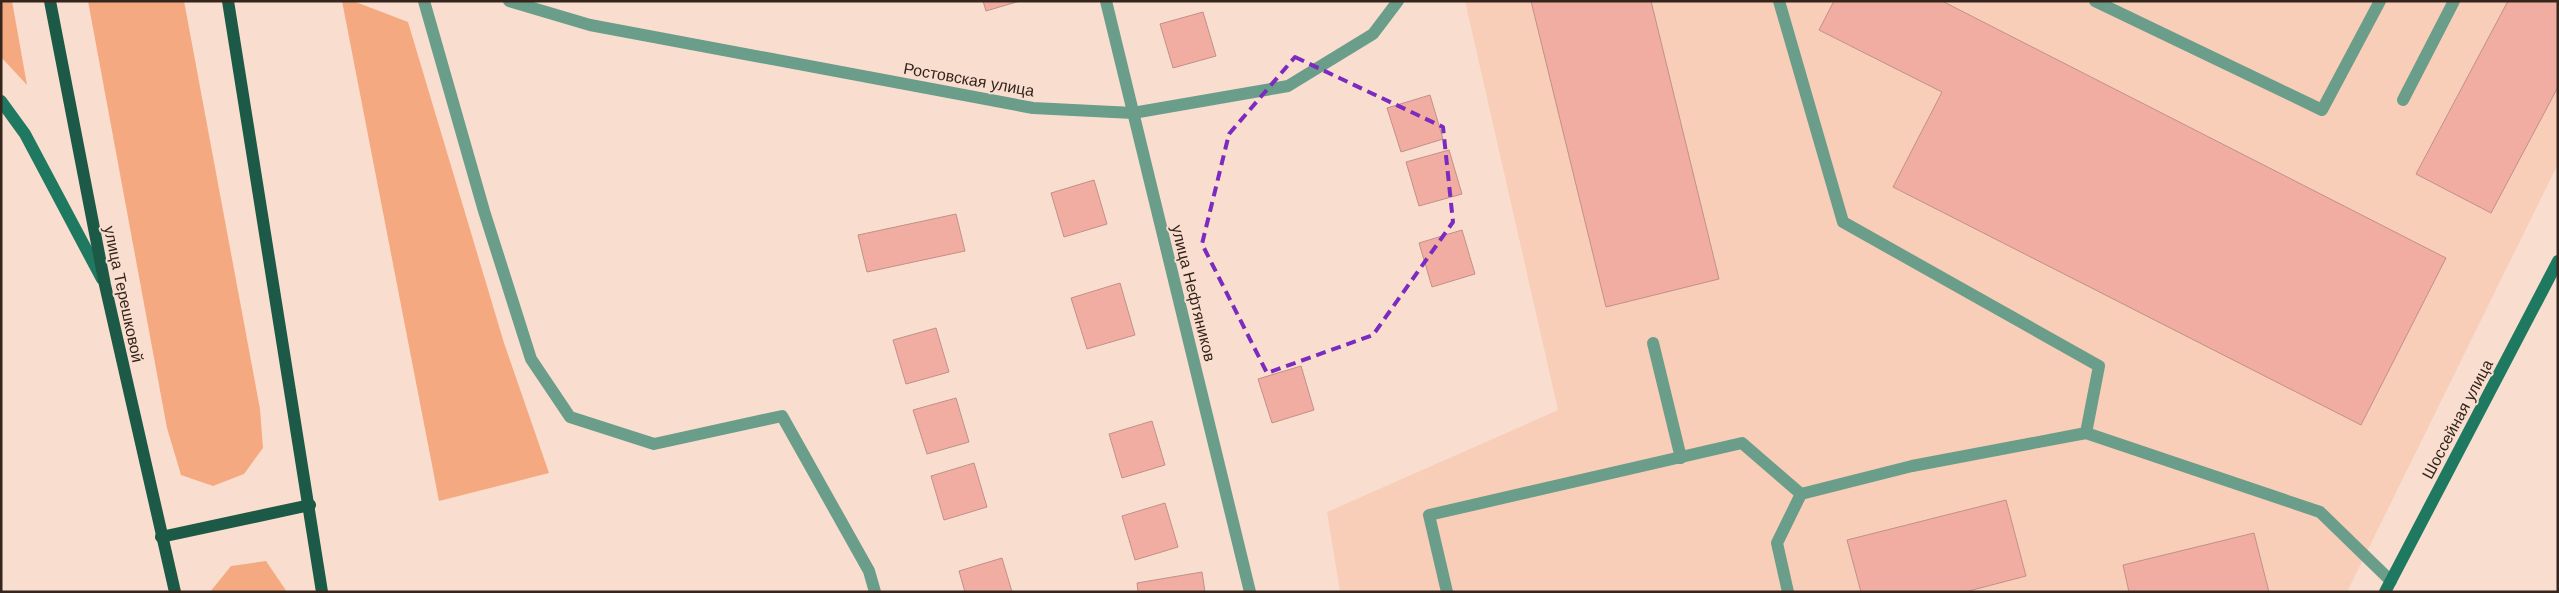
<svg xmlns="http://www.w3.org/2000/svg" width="2559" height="593" font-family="Arial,sans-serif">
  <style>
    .built { fill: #f8ceb8 }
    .green { fill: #f4a981 }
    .building { fill: #f1ada2; stroke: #c19088 }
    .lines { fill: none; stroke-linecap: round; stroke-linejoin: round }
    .lane { stroke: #6a9d8a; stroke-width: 12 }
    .street { stroke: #6a9d8a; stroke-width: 12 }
    .secondary { stroke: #1e7960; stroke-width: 12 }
    .primary { stroke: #1c5946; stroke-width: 12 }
    .marked { fill: none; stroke: #7b2cbf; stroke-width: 4; stroke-dasharray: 10 6; stroke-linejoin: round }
    .labels { text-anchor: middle; stroke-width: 4; stroke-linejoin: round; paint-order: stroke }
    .street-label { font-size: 16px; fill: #35251c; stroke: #f9decf }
  </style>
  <rect width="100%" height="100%" fill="#f9decf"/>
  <polygon class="built" points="1465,1 2558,1 2558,164 2347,592 1340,592 1327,512 1558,410"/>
  <g class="green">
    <polygon points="1,1 12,1 27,85 1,57"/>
    <polygon points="88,1 184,1 260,409 263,448 244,474 213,486 181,475 167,428"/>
    <polygon points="342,1 353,1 408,22 504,343 549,473 439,501"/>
    <polygon points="266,561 287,592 210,592 231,566"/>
  </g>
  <g class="building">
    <polygon points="983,1 1020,1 986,11"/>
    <polygon points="1531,1 1651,1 1719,279 1606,307"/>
    <polygon points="1834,1 1942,1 2446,258 2361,425 1893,187 1942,92 1819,30"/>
    <polygon points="2508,1 2558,1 2558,87 2491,213 2416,174"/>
    <polygon points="1203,12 1216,56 1173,68 1160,24"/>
    <polygon points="1430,95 1443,139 1401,152 1387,108"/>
    <polygon points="1449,150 1462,194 1419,206 1406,162"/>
    <polygon points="1094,180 1107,224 1064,237 1051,193"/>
    <polygon points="956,214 965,251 867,272 858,235"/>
    <polygon points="1462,230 1475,274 1432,287 1419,243"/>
    <polygon points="1120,283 1135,335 1087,349 1071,298"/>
    <polygon points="936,328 949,372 906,384 893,340"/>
    <polygon points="1301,366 1314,410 1272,423 1258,379"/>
    <polygon points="956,398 969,442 927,454 913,410"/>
    <polygon points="1152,421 1165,465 1122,478 1109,434"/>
    <polygon points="974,463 987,507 944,520 931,476"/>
    <polygon points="2006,500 2026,576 1965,592 1861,592 1847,540"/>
    <polygon points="1165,503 1178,547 1135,560 1122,516"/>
    <polygon points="2254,533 2269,592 2129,592 2123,565"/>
    <polygon points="1002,558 1012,592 965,592 959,571"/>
    <polygon points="1202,572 1205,592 1138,592 1137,583"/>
  </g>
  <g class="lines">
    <g class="lane">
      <polyline points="424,1 484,211 531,359 570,417 654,444 782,416 869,571 875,592"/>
      <polyline points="1779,1 1843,222 2099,366 2086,433"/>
      <polyline points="2095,1 2322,110 2380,1"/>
      <polyline points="2403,100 2454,1"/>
      <polyline points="1653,343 1681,458"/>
      <polyline points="1447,592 1429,515 1742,443 1801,494"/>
      <polyline points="1788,592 1777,543 1801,494 1912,466 2086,433 2320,512 2391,581"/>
    </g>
    <g class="street">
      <polyline points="509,1 590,25 1033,108 1133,113 1288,86 1373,34 1398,1"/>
      <polyline points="1106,1 1250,592"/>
    </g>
    <g class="secondary">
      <polyline points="1,101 25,134 102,279"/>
      <polyline points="2385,592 2558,261"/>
    </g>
    <g class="primary">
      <polyline points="50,1 105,285 175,592"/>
      <polyline points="228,1 322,592"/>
      <polyline points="161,537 310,505"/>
    </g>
  </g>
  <path class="marked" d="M1295,57L1443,127L1453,222L1373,335L1267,373L1202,244L1229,134Z"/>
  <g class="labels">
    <g class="street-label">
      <text transform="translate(969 79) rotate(10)" y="6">Ростовская улица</text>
      <text transform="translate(1194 293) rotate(76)" y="6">улица Нефтяников</text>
      <text transform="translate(124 294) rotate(78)" y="6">улица Терешковой</text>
      <text transform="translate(2457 419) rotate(-62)" y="6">Шоссейная улица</text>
    </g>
  </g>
  <rect width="2559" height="593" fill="none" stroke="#35251c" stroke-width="5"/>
</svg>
